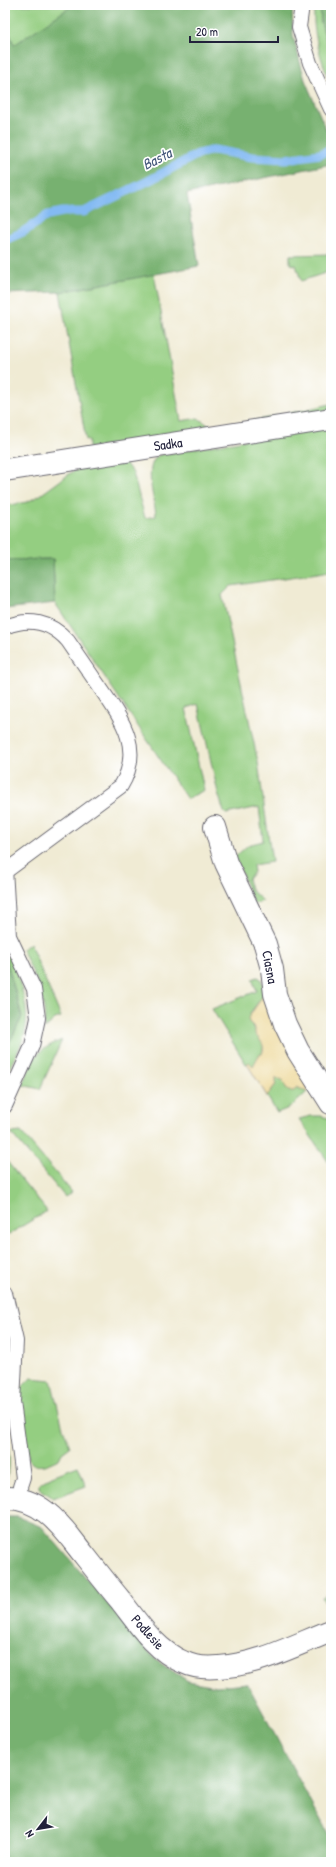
<svg xmlns="http://www.w3.org/2000/svg" width="336" height="1867" font-family="'Patrick Hand',sans-serif">
  <style>
    .green { fill: #94ce81; stroke: #5b785e }
    .forest { fill: #77b16f; stroke: #4c6a55 }
    .sand { fill: #eeda9e; stroke: #887e6c }
    .lines { fill: none; stroke-linecap: round; stroke-linejoin: round }
    .stream { stroke: #83baf3; stroke-width: 9 }
    .lane-casing { stroke: #6a6871; stroke-width: 16 }
    .street-casing { stroke: #6a6871; stroke-width: 24 }
    .lane { stroke: #fff; stroke-width: 14 }
    .street { stroke: #fff; stroke-width: 22 }
    .labels { text-anchor: middle; stroke-width: 3.5; stroke-linejoin: round; paint-order: stroke }
    .street-label { font-size: 14px; fill: #22223b; stroke: #fff }
    .water-label { font-size: 15px; font-style: italic; fill: #44577b; stroke: #fff }
  </style>
  <rect width="100%" height="100%" fill="#fff"/>
  <filter id="ink" filterUnits="userSpaceOnUse"><feTurbulence type="fractalNoise" baseFrequency=".025" numOctaves="2"/><feDisplacementMap in="SourceGraphic" scale="8" xChannelSelector="R" yChannelSelector="G"/><feConvolveMatrix kernelMatrix="1 2 1 2 8 2 1 2 1" color-interpolation-filters="sRGB"/></filter>
  <filter id="wash" filterUnits="userSpaceOnUse"><feTurbulence type="fractalNoise" baseFrequency=".012" numOctaves="4" result="noise"/><feDisplacementMap in="SourceGraphic" scale="16" xChannelSelector="R" yChannelSelector="G"/><feGaussianBlur stdDeviation="0.9" result="paint"/><feColorMatrix in="noise" values="0 0 0 0 0 0 0 0 0 0 0 0 0 0 0 0 0 1.4 0 .05"/><feComposite in="paint" operator="in"/></filter>
  <g filter="url(#wash)">
    <rect width="100%" height="100%" fill="#f0ebd4"/>
    <g class="green">
      <polygon points="5,5 73,5 14,46 5,21"/>
      <path d="M315,5H320L321,22L331,58V88C323,62 310,32 315,5Z"/>
      <polygon points="331,254 331,271 301,281 296,265 290,264 290,255"/>
      <polygon points="154,274 181,421 198,418 211,427 234,425 331,404 331,410 89,448 89,440 86,440 60,292"/>
      <path d="M331,425V571L231,586L222,595L258,762L272,862L253,865L254,872L248,879L251,890L263,901L254,904L235,857L248,845L263,841L259,807L226,814L224,812L218,793L198,704L186,708L204,790L187,799L55,603L53,559L5,560V506L27,502L39,496L72,472L87,465L118,461L125,463L133,473L145,518L156,516C155,499 142,466 159,455Z"/>
      <path d="M30,944L61,1017L55,1019L44,1029C48,1000 33,974 22,949Z"/>
      <path d="M10,957C18,979 29,1002 26,1026C24,1044 12,1061 5,1077V1052L22,1016L6,959Z"/>
      <path d="M258,977L261,979L263,985V996L250,1013L249,1022C256,1029 257,1037 264,1045L262,1054L259,1055L257,1061L253,1066L249,1063L246,1064L212,1009L257,991L252,979Z"/>
      <path d="M62,1040L40,1089L22,1085C33,1059 34,1051 62,1040Z"/>
      <polygon points="275,1078 282,1079 288,1091 297,1087 307,1092 291,1107 277,1113 267,1096 276,1084"/>
      <polygon points="311,1116 321,1116 328,1118 331,1124 331,1166 299,1119"/>
      <polygon points="21,1132 72,1192 65,1197 11,1133"/>
      <polygon points="5,1159 47,1211 6,1236 5,1233"/>
      <path d="M31,1378L51,1380L63,1428L70,1447L62,1453L59,1459C49,1463 37,1471 29,1460L20,1407L21,1388Z"/>
      <path d="M5,1420C6,1433 14,1471 5,1480Z"/>
      <polygon points="78,1466 86,1486 53,1498 39,1488 39,1484 52,1476"/>
      <polygon points="331,1594 331,1604 325,1603 322,1597"/>
    </g>
    <g class="forest">
      <polygon points="73,5 292,5 293,36 305,80 331,141 331,164 187,194 199,266 60,292 5,294 5,21 14,45"/>
      <polygon points="320,5 331,5 331,58 321,22"/>
      <polygon points="53,559 55,603 5,609 5,560"/>
      <polygon points="6,959 22,1017 5,1052 5,960"/>
      <polygon points="5,1517 18,1517 42,1527 157,1661 188,1681 217,1686 247,1683 331,1839 331,1862 5,1862"/>
    </g>
    <path class="sand" d="M263,985L310,1089L307,1092L297,1087L294,1091H288L282,1080L276,1078V1084L267,1096L247,1064L249,1062L253,1066L259,1055L262,1054C266,1044 260,1041 255,1034V1028L249,1022L248,1018L263,996Z"/>
    <g class="lines">
      <polyline class="stream" points="5,240 23,232 48,215 63,212 84,212 148,181 198,154 214,150 252,157 286,159 320,154 331,149"/>
    </g>
  </g>
  <g filter="url(#ink)">
    <g class="lines">
      <g class="lane-casing">
        <g id="lane">
          <polyline points="302,5 299,27 310,63 331,109"/>
          <path d="M5,627C29,617 51,622 68,641C79,657 90,673 101,689C123,721 143,749 121,786L6,871"/>
          <polyline points="5,869 9,936 34,989 38,1018 32,1046 5,1106"/>
          <polyline points="5,1293 16,1341 13,1402 23,1478 20,1487 21,1499"/>
        </g>
      </g>
      <g class="street-casing">
        <g id="street">
          <polyline points="5,470 331,419"/>
          <polyline points="215,827 226,863 265,944 272,969 275,994 285,1024 298,1051 331,1103"/>
          <path d="M5,1498C38,1497 59,1522 77,1546C92,1565 106,1583 121,1601C138,1623 156,1651 183,1662C193,1667 208,1668 219,1667C258,1665 295,1645 331,1631"/>
        </g>
      </g>
      <use href="#lane" class="lane"/>
      <use href="#street" class="street"/>
    </g>
  </g>
  <g class="labels">
    <g class="street-label">
      <text transform="translate(168 444) rotate(-8)" y="5">Sadka</text>
      <text transform="translate(270 967) rotate(79)" y="5">Ciasna</text>
      <text transform="translate(148 1632) rotate(48)" y="5">Podlesie</text>
    </g>
    <g class="water-label">
      <text transform="translate(157 159) rotate(-27)" y="5">Basta</text>
    </g>
  </g>
  <rect width="336" height="1867" fill="none" stroke="#fff" stroke-width="20"/>
  <g transform="translate(38 1829) rotate(239)" stroke="#ffffff" stroke-width="3" paint-order="stroke">
  <path d="M0-3L7 15L0 10L-7 15Z" fill="#22223b"/>
  <text y="-6" font-size="11" font-weight="bold" text-anchor="middle" fill="#22223b">N</text>
  </g>
  <path d="M190 36v6h88v-6" fill="none" stroke="#22223b" stroke-width="2"/>
  <text x="196" y="36" font-size="12" fill="#22223b" stroke="#ffffff" stroke-width="3" paint-order="stroke">20 m</text>
</svg>
